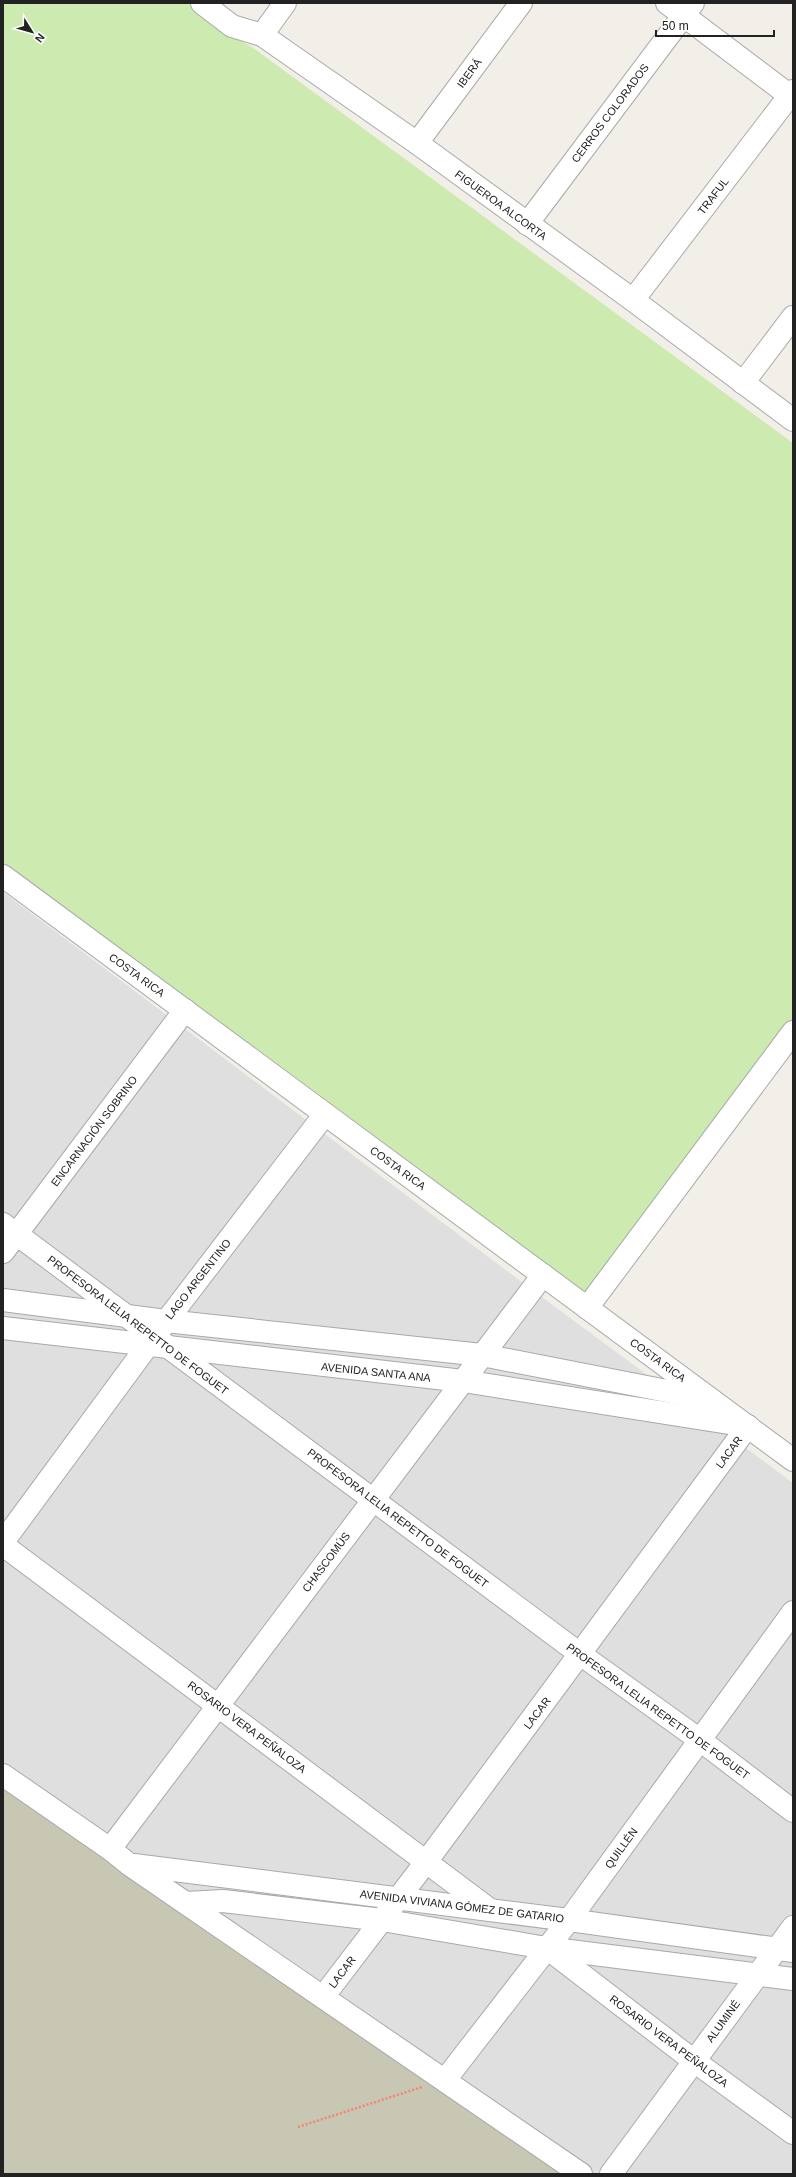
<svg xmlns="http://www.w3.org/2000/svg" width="796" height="2177" font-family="Helvetica,sans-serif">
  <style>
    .residential { fill: #e0dfdf }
    .construction { fill: #c7c7b4 }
    .grass { fill: #cdebb0 }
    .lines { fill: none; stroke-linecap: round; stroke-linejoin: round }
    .minor-casing { stroke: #a9a9a9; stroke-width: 24 }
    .path { stroke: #fa8072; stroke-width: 2.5; stroke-dasharray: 2 2; stroke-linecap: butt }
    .minor { stroke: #fff; stroke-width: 22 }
    .labels { text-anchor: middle; stroke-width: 3.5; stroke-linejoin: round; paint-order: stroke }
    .street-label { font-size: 11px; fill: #222; stroke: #fff }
  </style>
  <rect width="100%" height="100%" fill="#f2efe9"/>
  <polygon class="residential" points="3,892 531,1289 793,1483 793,2174 588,2174 3,1770"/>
  <polygon class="construction" points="3,1783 581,2174 3,2174"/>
  <polygon class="grass" points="3,3 187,3 227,33 252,47 793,443 793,1027 587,1301 3,868"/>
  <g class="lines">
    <g class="minor-casing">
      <g id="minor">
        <polyline points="202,3 232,26 262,35 417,143 633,300 793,420"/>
        <polyline points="667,3 793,98"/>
        <polyline points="262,35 285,3"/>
        <polyline points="417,143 521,3"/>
        <polyline points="527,224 693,3"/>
        <polyline points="633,300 793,91"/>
        <polyline points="743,383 793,317"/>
        <polyline points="3,876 793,1460"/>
        <polyline points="3,1224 580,1654 700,1740 793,1811"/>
        <polyline points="3,1252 185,1010"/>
        <polyline points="3,1300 166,1321 482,1355 708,1399"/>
        <polyline points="587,1308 793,1032"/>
        <polyline points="3,1328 463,1381 748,1426 426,1862 323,1997"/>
        <polyline points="3,1542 148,1345 325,1114"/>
        <polyline points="3,1545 489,1909"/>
        <polyline points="3,1775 110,1849 130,1865 581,2174"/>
        <polyline points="110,1849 543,1275"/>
        <polyline points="134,1865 569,1920 793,1951"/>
        <polyline points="186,1903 223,1901 382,1920 546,1948 793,1979"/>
        <polyline points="547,1948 694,2061 793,2133"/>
        <polyline points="445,2080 569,1920 793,1612"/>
        <polyline points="611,2174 793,1927"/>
      </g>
    </g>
    <polyline class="path" points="298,2127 422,2087"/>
    <use href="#minor" class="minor"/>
  </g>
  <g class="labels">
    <g class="street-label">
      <text transform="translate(469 73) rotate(-54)" y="4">IBERÁ</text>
      <text transform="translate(610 113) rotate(-53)" y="4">CERROS COLORADOS</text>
      <text transform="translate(713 196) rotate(-53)" y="4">TRAFUL</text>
      <text transform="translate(501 205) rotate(36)" y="4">FIGUEROA ALCORTA</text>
      <text transform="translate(137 975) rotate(36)" y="4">COSTA RICA</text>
      <text transform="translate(94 1131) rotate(-53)" y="4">ENCARNACIÓN SOBRINO</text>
      <text transform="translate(398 1168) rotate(36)" y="4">COSTA RICA</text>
      <text transform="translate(198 1279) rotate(-52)" y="4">LAGO ARGENTINO</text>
      <text transform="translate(138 1325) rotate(37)" y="4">PROFESORA LELIA REPETTO DE FOGUET</text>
      <text transform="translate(658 1360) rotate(36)" y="4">COSTA RICA</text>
      <text transform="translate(376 1372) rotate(6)" y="4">AVENIDA SANTA ANA</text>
      <text transform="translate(729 1452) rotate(-54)" y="4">LACAR</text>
      <text transform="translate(398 1518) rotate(37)" y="4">PROFESORA LELIA REPETTO DE FOGUET</text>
      <text transform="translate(326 1562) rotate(-53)" y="4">CHASCOMÚS</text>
      <text transform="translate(658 1711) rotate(36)" y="4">PROFESORA LELIA REPETTO DE FOGUET</text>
      <text transform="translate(537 1713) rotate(-53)" y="4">LACAR</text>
      <text transform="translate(247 1727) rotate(37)" y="4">ROSARIO VERA PEÑALOZA</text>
      <text transform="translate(621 1848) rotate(-54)" y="4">QUILLÉN</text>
      <text transform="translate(462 1906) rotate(7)" y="4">AVENIDA VIVIANA GÓMEZ DE GATARIO</text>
      <text transform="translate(342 1972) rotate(-53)" y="4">LACAR</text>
      <text transform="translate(723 2021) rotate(-54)" y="4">ALUMINÉ</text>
      <text transform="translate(669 2041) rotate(37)" y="4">ROSARIO VERA PEÑALOZA</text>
    </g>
  </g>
  <rect width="796" height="2177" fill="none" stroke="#222222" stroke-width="8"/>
  <g transform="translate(32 32) rotate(127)" stroke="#ffffff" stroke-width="3" paint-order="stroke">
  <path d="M0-3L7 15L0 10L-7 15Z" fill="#222222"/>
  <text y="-6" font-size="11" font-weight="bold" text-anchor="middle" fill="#222222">N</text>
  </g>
  <path d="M656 30v6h118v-6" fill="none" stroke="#222222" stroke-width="2"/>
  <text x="662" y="30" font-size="12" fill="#222222" stroke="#ffffff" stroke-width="3" paint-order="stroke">50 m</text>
</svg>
